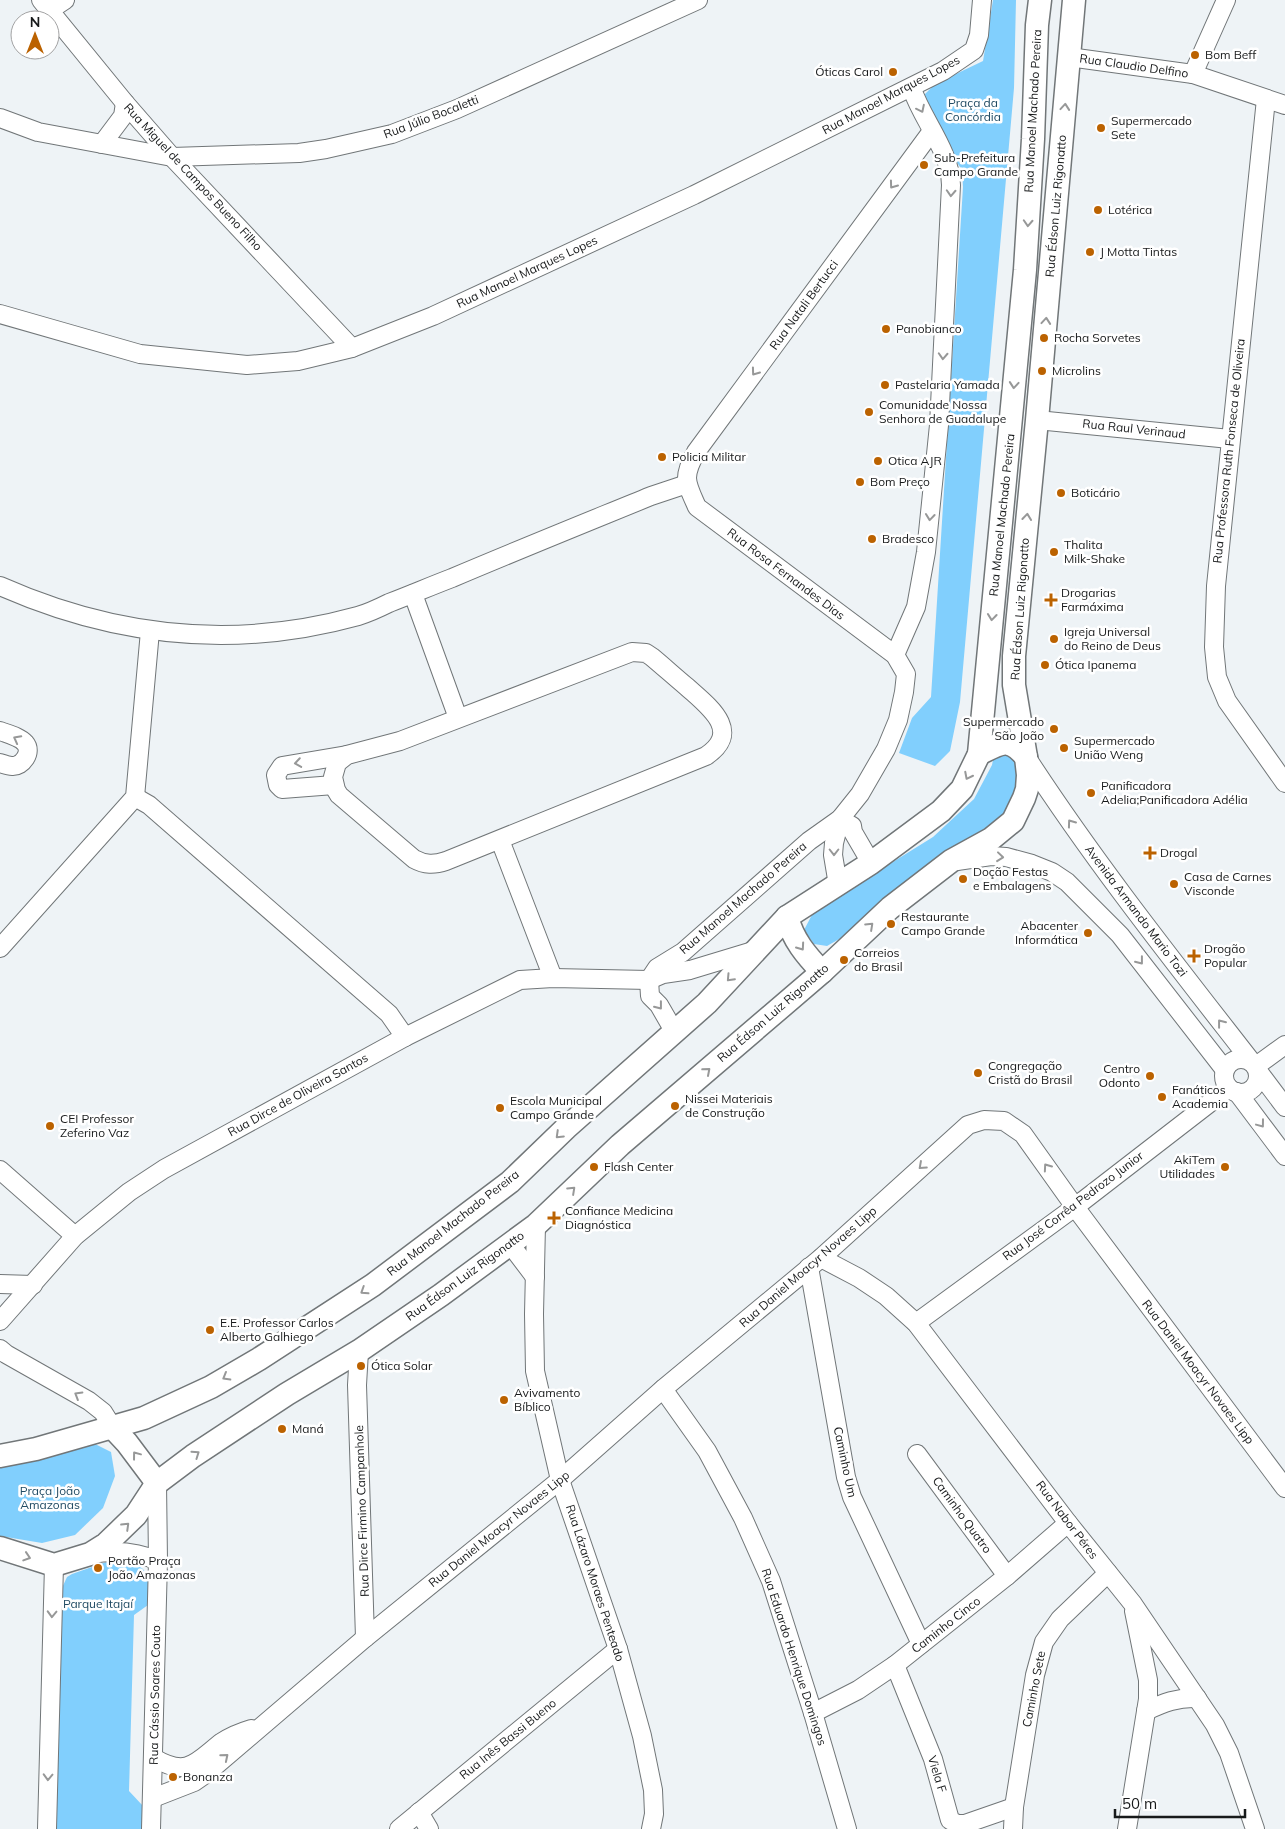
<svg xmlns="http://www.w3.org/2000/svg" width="1285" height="1829" font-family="Mulish,sans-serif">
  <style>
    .green { fill: #81cffd }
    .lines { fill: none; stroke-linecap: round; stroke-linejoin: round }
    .minor-casing { stroke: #717678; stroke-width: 20 }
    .major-casing { stroke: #717678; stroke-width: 25 }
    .minor { stroke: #fff; stroke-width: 18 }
    .major { stroke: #fff; stroke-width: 22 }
    .oneway { stroke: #979898 }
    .poi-dot { fill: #bb6200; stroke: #fff; stroke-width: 2 }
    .labels { text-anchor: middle; stroke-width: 5; stroke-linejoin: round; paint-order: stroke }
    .poi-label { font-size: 12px; fill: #181a1b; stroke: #fff; text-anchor: start }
    .street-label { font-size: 12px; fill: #181a1b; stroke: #fff }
    .park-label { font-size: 12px; fill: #224c64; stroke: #fff }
  </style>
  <rect width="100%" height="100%" fill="#eef3f6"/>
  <g class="green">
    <polygon points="993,0 1016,0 1014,88 960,702 950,751 935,766 899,753 912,718 931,697 963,187 962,170 943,142 924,95 935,84 983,61"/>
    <polygon points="1005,750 1017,756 1018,797 995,829 848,934 827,946 814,944 804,930 814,911 933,837 974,799 992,765 994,755"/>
    <polygon points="91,1442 111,1452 115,1476 103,1508 75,1535 42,1543 0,1536 0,1466"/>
    <path d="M112,1560C124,1560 144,1562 148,1578C150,1585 148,1597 148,1605L134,1615L129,1791L143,1806V1829H56L62,1588L67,1577L72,1574Z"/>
  </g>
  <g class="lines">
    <g class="minor-casing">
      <g id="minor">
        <polyline points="41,0 125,103 172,157 352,348"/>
        <polyline points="50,10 65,0"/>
        <polyline points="1069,57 1193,74 1285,105"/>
        <polyline points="1193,74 1226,0"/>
        <polyline points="1266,99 1216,586 1214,647 1217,677 1227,701 1285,783"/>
        <polyline points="0,118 38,132 172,157 299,153 326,149 392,134 457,109 698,0"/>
        <polyline points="102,144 123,116 125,103"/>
        <polyline points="0,314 140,354 247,365 298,361 352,348 433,316 694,195 943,71 974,50 979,35 982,0"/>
        <polyline points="1037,420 1230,439"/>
        <path d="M0,586C115,637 235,650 358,616C368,613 379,608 389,603C410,595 431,586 452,578C518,550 585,523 651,496L687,484"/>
        <polyline points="413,594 458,718"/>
        <path d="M632,652L646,653L652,657C664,667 675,677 687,687C708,706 743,731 706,756L446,861C434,865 425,865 414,859L339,795L336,790L333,777L337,763L347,755L400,741Z"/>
        <path d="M895,655L916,607L926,552L939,425L951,185C950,150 923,121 912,89L910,88"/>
        <path d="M0,731C8,734 20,737 25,743C33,752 22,767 12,766C8,766 3,764 0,763"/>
        <path d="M1027,758C1096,864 1174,962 1251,1061"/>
        <polyline points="334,785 282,789 278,785 276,775 282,766 347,755"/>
        <polyline points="135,797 149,805 389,1014 405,1037"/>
        <polyline points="840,819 852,826 853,832 871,863"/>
        <polyline points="500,840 553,978"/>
        <polyline points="957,861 991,856 1006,857 1032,864 1052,872 1067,882 1120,935 1225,1070"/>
        <polyline points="838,885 833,855 834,843 840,819"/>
        <polyline points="0,948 135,797 150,631"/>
        <path d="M649,980L657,968L683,952L809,841L840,819L860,794L886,749L898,720L904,692L906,674L895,655L697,507C686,482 682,478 696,452L932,131"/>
        <polyline points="649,980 650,996 659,1005 674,1031"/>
        <circle cx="1241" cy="1076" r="17"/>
        <polyline points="1256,1066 1285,1045"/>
        <polyline points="1258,1071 1285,1107"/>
        <polyline points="1237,1092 1285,1156"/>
        <polyline points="0,1170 75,1236"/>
        <polyline points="536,1225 534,1314 535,1371 560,1480 618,1649 642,1736 653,1790 654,1814 651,1829"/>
        <polyline points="510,1244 535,1277"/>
        <polyline points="821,1258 859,1278 886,1296 916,1323 1068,1523 1133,1604 1215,1725 1229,1753 1255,1829"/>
        <polyline points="809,1267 846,1477 852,1497 921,1644"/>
        <polyline points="0,1284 33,1285"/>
        <polyline points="0,1321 75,1236 129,1192 164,1169 405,1037 520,980 553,978 649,980 663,974 690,970 756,950"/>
        <polyline points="916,1323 1075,1207 1229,1088"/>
        <polyline points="0,1349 6,1354 89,1401 103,1412 113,1428"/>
        <polyline points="359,1351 357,1385 365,1638"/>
        <polyline points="663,1389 707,1451 743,1518 771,1581 813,1713 847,1829"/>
        <polyline points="917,1454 1007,1576"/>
        <path d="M91,1554C115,1550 136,1551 158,1561"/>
        <polyline points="895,1665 933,1759 950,1820 957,1824 965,1824 1014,1807"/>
        <path d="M1146,1711C1163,1703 1178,1697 1197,1698"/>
        <polyline points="813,1713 858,1690 895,1665 1007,1576 1068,1523"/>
        <path d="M154,1758C188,1778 196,1762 222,1742C231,1736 241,1732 251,1729"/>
        <polyline points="153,1798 194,1782 207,1773 365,1638 560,1480 663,1389 821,1258 968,1125 984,1120 1004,1121 1023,1134 1075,1207 1285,1488"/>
        <polyline points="419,1812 429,1829"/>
        <polyline points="47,1829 54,1565"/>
        <polyline points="151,1829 158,1561 157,1483"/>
        <polyline points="399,1829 618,1649"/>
        <polyline points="1013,1829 1014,1807 1035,1675 1044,1642 1060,1619 1108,1573"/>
        <polyline points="1127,1829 1148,1699 1148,1680 1134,1611"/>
      </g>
    </g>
    <g class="major-casing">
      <g id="major">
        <path d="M979,754C1001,743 1008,736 1026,757"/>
        <path d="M787,917C793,940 806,955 822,972"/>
        <polyline points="113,1428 127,1443 157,1483"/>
        <polyline points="0,1456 36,1449 144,1418 211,1387 259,1359 373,1285 510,1182 566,1128 707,1003 787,917 871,863 941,811 962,789 979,754 1025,270 1033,139 1037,25 1040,0"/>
        <polyline points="0,1548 54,1565 90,1554 106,1544 136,1515 157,1483 193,1456 287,1394 359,1351 441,1295 536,1225 620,1145 822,972 890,908 951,861 991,839 1013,821 1024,798 1027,789 1028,775 1026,757 1014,685 1014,656 1037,420 1074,0"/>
      </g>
    </g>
    <use href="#minor" class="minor"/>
    <use href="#major" class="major"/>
  </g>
  <defs><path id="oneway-chevron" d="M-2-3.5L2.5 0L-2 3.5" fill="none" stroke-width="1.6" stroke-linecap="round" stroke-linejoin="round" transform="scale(1.25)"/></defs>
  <g class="oneway">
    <use href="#oneway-chevron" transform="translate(1065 107) rotate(-85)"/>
    <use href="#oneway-chevron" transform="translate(921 109) rotate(64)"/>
    <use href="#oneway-chevron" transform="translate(893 185) rotate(126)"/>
    <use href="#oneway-chevron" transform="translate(951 193) rotate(93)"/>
    <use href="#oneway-chevron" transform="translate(1028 223) rotate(93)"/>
    <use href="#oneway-chevron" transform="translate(1046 321) rotate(-85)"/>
    <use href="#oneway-chevron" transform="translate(943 356) rotate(93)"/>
    <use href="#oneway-chevron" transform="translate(755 372) rotate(126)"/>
    <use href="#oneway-chevron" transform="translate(1014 385) rotate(95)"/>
    <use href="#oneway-chevron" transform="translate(930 517) rotate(96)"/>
    <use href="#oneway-chevron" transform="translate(1027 517) rotate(-84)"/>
    <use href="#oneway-chevron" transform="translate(992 617) rotate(96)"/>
    <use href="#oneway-chevron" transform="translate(17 739) rotate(-152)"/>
    <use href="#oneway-chevron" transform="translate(298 763) rotate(171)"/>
    <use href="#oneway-chevron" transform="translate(968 776) rotate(117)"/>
    <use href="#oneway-chevron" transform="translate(1071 823) rotate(-126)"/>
    <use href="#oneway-chevron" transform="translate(834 852) rotate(90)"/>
    <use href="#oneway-chevron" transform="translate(1000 857) rotate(6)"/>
    <use href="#oneway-chevron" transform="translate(870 926) rotate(-43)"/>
    <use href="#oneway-chevron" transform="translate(801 947) rotate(55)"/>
    <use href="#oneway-chevron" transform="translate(1140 961) rotate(52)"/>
    <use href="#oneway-chevron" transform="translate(730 978) rotate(133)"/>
    <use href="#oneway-chevron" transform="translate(659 1006) rotate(52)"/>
    <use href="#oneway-chevron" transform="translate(1221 1023) rotate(-128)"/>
    <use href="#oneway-chevron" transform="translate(707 1071) rotate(-41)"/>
    <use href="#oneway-chevron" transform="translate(1261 1124) rotate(53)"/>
    <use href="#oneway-chevron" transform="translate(559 1135) rotate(136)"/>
    <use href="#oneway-chevron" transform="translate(922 1166) rotate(138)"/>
    <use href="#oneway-chevron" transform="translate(1047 1167) rotate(-125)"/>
    <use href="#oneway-chevron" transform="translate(572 1190) rotate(-43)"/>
    <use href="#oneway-chevron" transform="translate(364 1291) rotate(147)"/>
    <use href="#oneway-chevron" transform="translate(226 1377) rotate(150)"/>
    <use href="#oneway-chevron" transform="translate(78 1395) rotate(-149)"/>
    <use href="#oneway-chevron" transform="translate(196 1454) rotate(-35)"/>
    <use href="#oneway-chevron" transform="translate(136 1455) rotate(-127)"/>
    <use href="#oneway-chevron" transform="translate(126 1526) rotate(-44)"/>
    <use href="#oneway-chevron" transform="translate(27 1557) rotate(18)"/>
    <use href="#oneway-chevron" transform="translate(52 1614) rotate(92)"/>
    <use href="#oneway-chevron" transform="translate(225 1757) rotate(-40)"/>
    <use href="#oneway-chevron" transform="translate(48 1777) rotate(92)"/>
  </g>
  <g class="poi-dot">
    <circle cx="1195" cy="55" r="5"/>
    <circle cx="893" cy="72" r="5"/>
    <circle cx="1101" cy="128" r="5"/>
    <circle cx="924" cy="165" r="5"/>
    <circle cx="1098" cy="210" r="5"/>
    <circle cx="1090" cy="252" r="5"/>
    <circle cx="886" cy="329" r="5"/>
    <circle cx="1044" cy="338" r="5"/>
    <circle cx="1042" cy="371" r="5"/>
    <circle cx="885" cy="385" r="5"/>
    <circle cx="869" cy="412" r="5"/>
    <circle cx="662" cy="457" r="5"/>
    <circle cx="878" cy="461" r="5"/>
    <circle cx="860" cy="482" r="5"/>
    <circle cx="1061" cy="493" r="5"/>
    <circle cx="872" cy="539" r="5"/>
    <circle cx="1054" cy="552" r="5"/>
    <path d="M1048.5 592.5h5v5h5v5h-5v5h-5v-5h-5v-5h5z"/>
    <circle cx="1054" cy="639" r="5"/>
    <circle cx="1045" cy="665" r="5"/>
    <circle cx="1054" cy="729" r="5"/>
    <circle cx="1064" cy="748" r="5"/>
    <circle cx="1091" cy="793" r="5"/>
    <path d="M1147.5 845.5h5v5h5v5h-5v5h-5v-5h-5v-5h5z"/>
    <circle cx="963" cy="879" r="5"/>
    <circle cx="1174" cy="884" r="5"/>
    <circle cx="891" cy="924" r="5"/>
    <circle cx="1088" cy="933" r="5"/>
    <path d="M1191.5 948.5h5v5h5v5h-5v5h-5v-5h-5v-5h5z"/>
    <circle cx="844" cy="960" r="5"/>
    <circle cx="978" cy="1073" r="5"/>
    <circle cx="1150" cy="1076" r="5"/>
    <circle cx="1162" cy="1097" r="5"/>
    <circle cx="675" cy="1106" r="5"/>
    <circle cx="500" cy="1108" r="5"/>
    <circle cx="50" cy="1126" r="5"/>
    <circle cx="594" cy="1167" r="5"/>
    <circle cx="1225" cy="1167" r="5"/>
    <path d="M551.5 1210.5h5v5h5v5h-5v5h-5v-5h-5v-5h5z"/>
    <circle cx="210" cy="1330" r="5"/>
    <circle cx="361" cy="1366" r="5"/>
    <circle cx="504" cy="1400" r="5"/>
    <circle cx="282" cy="1429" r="5"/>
    <circle cx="98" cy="1568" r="5"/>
    <circle cx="173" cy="1777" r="5"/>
  </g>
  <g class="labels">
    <g class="poi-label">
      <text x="1205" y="59">Bom Beff</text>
      <text x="883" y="76" text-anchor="end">Óticas Carol</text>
      <text x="1111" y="125">Supermercado<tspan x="1111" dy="14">Sete</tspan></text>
      <text x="934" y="162">Sub-Prefeitura<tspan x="934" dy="14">Campo Grande</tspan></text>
      <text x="1108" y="214">Lotérica</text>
      <text x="1100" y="256">J Motta Tintas</text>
      <text x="896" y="333">Panobianco</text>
      <text x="1054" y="342">Rocha Sorvetes</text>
      <text x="1052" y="375">Microlins</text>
      <text x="895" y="389">Pastelaria Yamada</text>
      <text x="879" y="409">Comunidade Nossa<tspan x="879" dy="14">Senhora de Guadalupe</tspan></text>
      <text x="672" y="461">Policia Militar</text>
      <text x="888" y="465">Otica AJR</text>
      <text x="870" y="486">Bom Preço</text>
      <text x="1071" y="497">Boticário</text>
      <text x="882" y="543">Bradesco</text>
      <text x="1064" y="549">Thalita<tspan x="1064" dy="14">Milk-Shake</tspan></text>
      <text x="1061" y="597">Drogarias<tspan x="1061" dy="14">Farmáxima</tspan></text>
      <text x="1064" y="636">Igreja Universal<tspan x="1064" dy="14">do Reino de Deus</tspan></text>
      <text x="1055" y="669">Ótica Ipanema</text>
      <text x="1044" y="726" text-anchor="end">Supermercado<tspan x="1044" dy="14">São João</tspan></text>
      <text x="1074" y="745">Supermercado<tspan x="1074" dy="14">União Weng</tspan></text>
      <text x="1101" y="790">Panificadora<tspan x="1101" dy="14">Adelia;Panificadora Adélia</tspan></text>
      <text x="1160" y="857">Drogal</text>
      <text x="973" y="876">Doção Festas<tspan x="973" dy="14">e Embalagens</tspan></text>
      <text x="1184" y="881">Casa de Carnes<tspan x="1184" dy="14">Visconde</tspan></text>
      <text x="901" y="921">Restaurante<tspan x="901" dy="14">Campo Grande</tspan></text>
      <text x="1078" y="930" text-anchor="end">Abacenter<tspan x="1078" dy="14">Informática</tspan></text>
      <text x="1204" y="953">Drogão<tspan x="1204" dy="14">Popular</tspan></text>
      <text x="854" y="957">Correios<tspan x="854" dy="14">do Brasil</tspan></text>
      <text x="988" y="1070">Congregação<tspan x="988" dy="14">Cristã do Brasil</tspan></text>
      <text x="1140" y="1073" text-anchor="end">Centro<tspan x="1140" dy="14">Odonto</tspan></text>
      <text x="1172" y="1094">Fanáticos<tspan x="1172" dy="14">Academia</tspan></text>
      <text x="685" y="1103">Nissei Materiais<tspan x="685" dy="14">de Construção</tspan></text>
      <text x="510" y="1105">Escola Municipal<tspan x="510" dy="14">Campo Grande</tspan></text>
      <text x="60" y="1123">CEI Professor<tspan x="60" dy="14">Zeferino Vaz</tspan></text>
      <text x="1215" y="1164" text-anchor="end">AkiTem<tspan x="1215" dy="14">Utilidades</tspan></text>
      <text x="604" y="1171">Flash Center</text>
      <text x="565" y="1215">Confiance Medicina<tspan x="565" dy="14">Diagnóstica</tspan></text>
      <text x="220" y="1327">E.E. Professor Carlos<tspan x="220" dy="14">Alberto Galhiego</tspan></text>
      <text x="371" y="1370">Ótica Solar</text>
      <text x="514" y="1397">Avivamento<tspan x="514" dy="14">Bíblico</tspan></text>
      <text x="292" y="1433">Maná</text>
      <text x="108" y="1565">Portão Praça<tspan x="108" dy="14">João Amazonas</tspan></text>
      <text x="183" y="1781">Bonanza</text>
    </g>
    <g class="street-label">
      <text transform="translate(1134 66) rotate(8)" y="4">Rua Claudio Delfino</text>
      <text transform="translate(891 95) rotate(-28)" y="4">Rua Manoel Marques Lopes</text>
      <text transform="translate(1033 111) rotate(-87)" y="4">Rua Manoel Machado Pereira</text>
      <text transform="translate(431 117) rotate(-21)" y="4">Rua Júlio Bocaletti</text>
      <text transform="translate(193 177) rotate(47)" y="4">Rua Miguel de Campos Bueno Filho</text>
      <text transform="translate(1056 206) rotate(-85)" y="4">Rua Édson Luiz Rigonatto</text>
      <text transform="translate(527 272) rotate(-25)" y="4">Rua Manoel Marques Lopes</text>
      <text transform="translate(804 305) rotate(-54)" y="4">Rua Natali Bertucci</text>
      <text transform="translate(1134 429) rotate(6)" y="4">Rua Raul Verinaud</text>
      <text transform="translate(1229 451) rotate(-84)" y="4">Rua Professora Ruth Fonseca de Oliveira</text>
      <text transform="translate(1002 515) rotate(-84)" y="4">Rua Manoel Machado Pereira</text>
      <text transform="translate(786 574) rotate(37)" y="4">Rua Rosa Fernandes Dias</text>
      <text transform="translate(1020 609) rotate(-86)" y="4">Rua Édson Luiz Rigonatto</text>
      <text transform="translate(743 898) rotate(-41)" y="4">Rua Manoel Machado Pereira</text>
      <text transform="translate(1136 911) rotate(53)" y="4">Avenida Armando Mario Tozi</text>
      <text transform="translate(773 1013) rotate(-41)" y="4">Rua Édson Luiz Rigonatto</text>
      <text transform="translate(298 1095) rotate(-29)" y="4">Rua Dirce de Oliveira Santos</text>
      <text transform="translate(1073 1206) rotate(-37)" y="4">Rua José Corrêa Pedrozo Junior</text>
      <text transform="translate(453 1223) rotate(-38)" y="4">Rua Manoel Machado Pereira</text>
      <text transform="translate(808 1267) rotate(-41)" y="4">Rua Daniel Moacyr Novaes Lipp</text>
      <text transform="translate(465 1276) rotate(-36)" y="4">Rua Édson Luiz Rigonatto</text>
      <text transform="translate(1198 1372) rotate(53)" y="4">Rua Daniel Moacyr Novaes Lipp</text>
      <text transform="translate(845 1462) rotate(78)" y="4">Caminho Um</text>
      <text transform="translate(362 1511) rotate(-92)" y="4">Rua Dirce Firmino Campanhole</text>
      <text transform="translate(962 1515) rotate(54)" y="4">Caminho Quatro</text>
      <text transform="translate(1067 1520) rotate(53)" y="4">Rua Nabor Péres</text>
      <text transform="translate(499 1529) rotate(-39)" y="4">Rua Daniel Moacyr Novaes Lipp</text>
      <text transform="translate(595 1583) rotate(72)" y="4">Rua Lázaro Moraes Penteado</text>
      <text transform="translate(946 1625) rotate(-38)" y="4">Caminho Cinco</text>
      <text transform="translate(794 1657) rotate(72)" y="4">Rua Eduardo Henrique Domingos</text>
      <text transform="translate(1034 1689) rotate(-79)" y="4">Caminho Sete</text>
      <text transform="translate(155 1695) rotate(-89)" y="4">Rua Cássio Soares Couto</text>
      <text transform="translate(508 1739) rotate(-39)" y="4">Rua Inês Bassi Bueno</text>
      <text transform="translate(937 1774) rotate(73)" y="4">Viela F</text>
    </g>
    <g class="park-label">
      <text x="973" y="107">Praça da<tspan x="973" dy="14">Concórdia</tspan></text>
      <text x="50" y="1495">Praça João<tspan x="50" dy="14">Amazonas</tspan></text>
      <text x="98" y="1608">Parque Itajaí</text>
    </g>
  </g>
  <g transform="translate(35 35)"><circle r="24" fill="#ffffff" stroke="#a3a3a4"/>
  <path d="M0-4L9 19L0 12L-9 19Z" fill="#bb6200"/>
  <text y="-8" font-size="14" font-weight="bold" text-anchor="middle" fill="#181a1b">N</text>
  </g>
  <path d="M1115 1809v8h130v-8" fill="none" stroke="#181a1b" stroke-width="2.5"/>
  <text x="1122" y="1809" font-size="15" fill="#181a1b" stroke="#ffffff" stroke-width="4" paint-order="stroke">50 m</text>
</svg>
